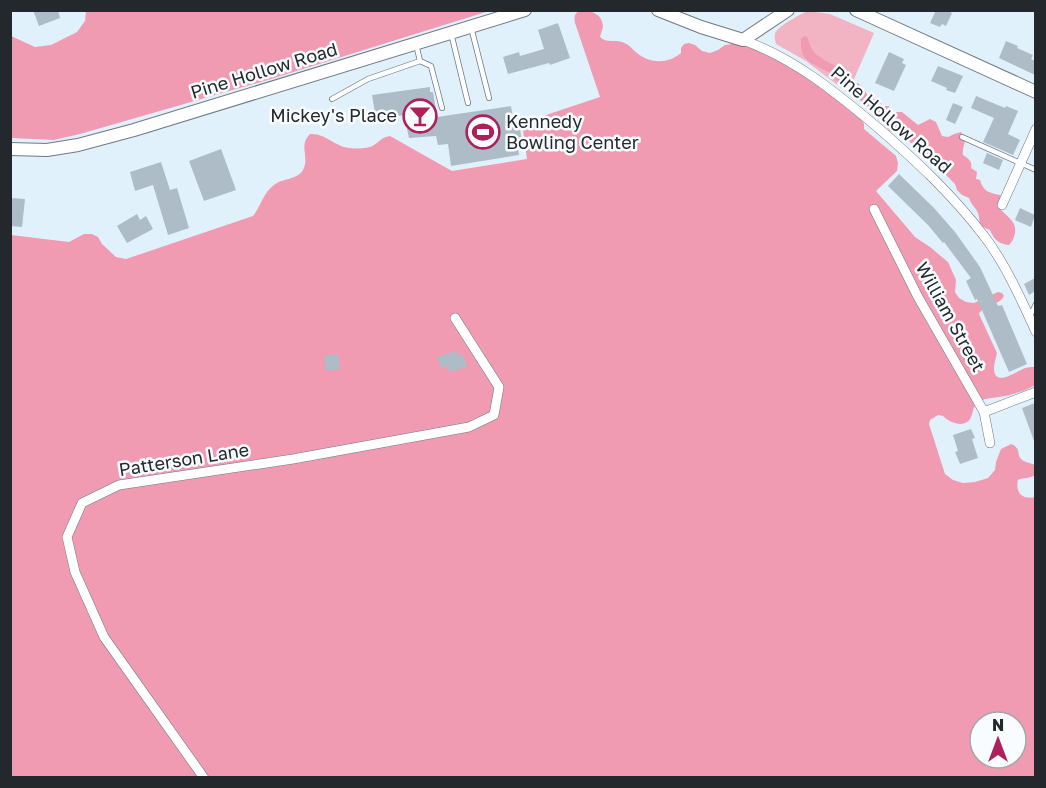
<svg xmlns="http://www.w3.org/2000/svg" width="1046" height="788" font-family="'Golos Text',sans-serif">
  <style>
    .green { fill: #f2b4c3 }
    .forest { fill: #f19bb2; fill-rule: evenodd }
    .building { fill: #adbcc7 }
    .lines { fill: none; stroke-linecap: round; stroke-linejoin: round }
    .service-casing { stroke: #6d7a84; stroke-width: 6 }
    .minor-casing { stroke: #6d7a84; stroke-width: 10 }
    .tertiary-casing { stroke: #6d7a84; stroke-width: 14 }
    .service { stroke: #fff; stroke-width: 4.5 }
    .minor { stroke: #fff; stroke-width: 9 }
    .tertiary { stroke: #fff; stroke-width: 12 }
    .labels { text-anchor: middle; stroke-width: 5; stroke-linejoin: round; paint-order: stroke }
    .street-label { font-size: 18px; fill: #22282c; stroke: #f9fcfe }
    .poi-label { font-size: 18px; fill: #22282c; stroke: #f9fcfe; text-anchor: end }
  </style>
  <rect width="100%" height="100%" fill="#e1f1fc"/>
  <path class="green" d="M808,11L830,14L874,33L848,93L806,61L776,44C775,40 774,38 775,34C777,26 801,14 808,11Z"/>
  <g class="forest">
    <polygon points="86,11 86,10 489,11 271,79 80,134 54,140 11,138 11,36 35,47 51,45 77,32 85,21"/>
    <path d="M579,11C589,10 603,13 603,27C602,30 601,34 600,37C607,44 614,39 622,42C629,44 632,49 637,53C650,64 668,64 681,53V48L684,44L689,43L695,45L702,51L710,53L718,50L725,45L745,42L801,69L862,119L864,124V129L896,156L898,163L897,171L876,191L915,237L930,247L948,262L956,280L955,292L959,298L966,302L974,303L998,292L1002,293L1004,296C999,306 984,304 979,314L997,353C996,358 994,363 994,368C994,387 1014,373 1021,370C1026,367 1030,367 1035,367L1036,385C1025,391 1011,395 999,397C993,398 986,398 980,401C970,406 975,420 965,423C958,426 948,421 943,416L938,415L930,420L929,424L945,474L953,480L963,483L975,482L988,478L995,470L996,462L1001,449L1011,444C1022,449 1016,453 1021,459C1024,462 1031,463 1035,465V475C1030,479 1024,477 1018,480C1015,493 1023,500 1035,497V777H11V235L69,242L84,234H92L98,237L102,244L116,257L126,259L253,216C261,206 263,193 274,185C283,178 297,180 303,170C310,157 298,146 310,134C326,133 335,147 350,148C357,149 368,149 374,145C382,140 380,138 390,136L452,171L527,159L522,123L600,97L575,23C574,17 574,14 579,11ZM980,722H1016V758H980Z"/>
    <path d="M804,36L807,37C810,43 810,49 816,54C818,56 831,64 834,65C843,70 849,67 851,81C861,83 863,87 868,96L879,101L883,106H889L894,112H902L918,125L930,119L936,122L942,136L948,137L954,134L961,132L965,138C965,144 962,149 963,155C968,158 973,162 971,168L977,172L976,179L980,180C983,191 989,193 1000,195L1002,199L1000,209C1004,213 1009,217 1012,221C1018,228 1015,239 1009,245C998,244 994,239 990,230C975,225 982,220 977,211C974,206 971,204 969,198L962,195L957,190L955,184L943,172L940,164L925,156L919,149L911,143L904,136L897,132H891L885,126L880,117L837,81L830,73L809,62L803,55L801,47V39Z"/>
  </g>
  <g class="building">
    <polygon points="33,10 58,10 60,18 39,26"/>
    <polygon points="936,10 946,10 952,13 946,26 942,24 940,27 930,23"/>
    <polygon points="558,23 570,58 550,65 549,63 508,74 503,57 519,52 520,56 544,49 538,30"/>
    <polygon points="1006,41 1018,46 1017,48 1033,55 1031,59 1035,61 1035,75 999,58"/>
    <polygon points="889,52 904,59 902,63 906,65 894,91 875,83"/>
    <polygon points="938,66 963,76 955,93 946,90 947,88 931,81"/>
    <polygon points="430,87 430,92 433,92 437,117 511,106 514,124 519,123 522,141 517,142 519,155 451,166 448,144 438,145 436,136 409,138 404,115 376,119 372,95"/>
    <polygon points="976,96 1005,108 1006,106 1018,111 1008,134 1020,140 1013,155 983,142 994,118 971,108"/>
    <polygon points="953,103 963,107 955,124 946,120"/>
    <polygon points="221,149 236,190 204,201 189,161"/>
    <polygon points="987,153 1003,160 999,170 983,163"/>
    <polygon points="161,162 170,190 177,188 189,228 168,235 153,185 135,191 130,172"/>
    <polygon points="899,174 934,208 955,232 980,267 998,306 1002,305 1027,364 1009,372 977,299 975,300 966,281 971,278 944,242 943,243 928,225 888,186"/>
    <polygon points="10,198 25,199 22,227 10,226"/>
    <polygon points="1020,208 1035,215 1031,227 1015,220"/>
    <polygon points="137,214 140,220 146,216 153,229 127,243 117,226"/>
    <polygon points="1035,278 1035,291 1029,295 1024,284"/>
    <polygon points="456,351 458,356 463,354 467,367 449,372 447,366 441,368 437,357"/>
    <polygon points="338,354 340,369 326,371 324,356"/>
    <polygon points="1035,403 1035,441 1034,441 1022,408"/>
    <polygon points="971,429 975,438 972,439 978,458 960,464 955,452 958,451 953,435"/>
  </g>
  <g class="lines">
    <g class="service-casing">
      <g id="service">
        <polyline points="471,27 489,98"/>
        <polyline points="451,33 468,103"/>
        <polyline points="420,61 431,66 442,108"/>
        <polyline points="332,99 368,79 420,61 416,44"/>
        <polyline points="962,137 1036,170"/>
        <polyline points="1030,316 1036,304"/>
      </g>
    </g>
    <g class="minor-casing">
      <g id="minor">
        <path d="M743,40C795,59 834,91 876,126C915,160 953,195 984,236C1005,263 1022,301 1036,332"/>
        <polyline points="1002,205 1036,129"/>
        <polyline points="874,209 918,297 984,412 990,443"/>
        <polyline points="984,412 1036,392"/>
        <polyline points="204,778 104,637 75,572 67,537 82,503 119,485 293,459 469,427 494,415 499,387 455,318"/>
      </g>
    </g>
    <g class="tertiary-casing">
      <g id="tertiary">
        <polyline points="658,10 701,27 743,40 788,10"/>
        <polyline points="856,10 1036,92"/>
        <polyline points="10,149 47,150 78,145 134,130 525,10"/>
      </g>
    </g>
    <use href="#service" class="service"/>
    <use href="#minor" class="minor"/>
    <use href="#tertiary" class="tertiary"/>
  </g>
  <defs>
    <g id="bar-ring" transform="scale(1.725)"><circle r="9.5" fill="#f9fcfe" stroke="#ad205a" stroke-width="1.5"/><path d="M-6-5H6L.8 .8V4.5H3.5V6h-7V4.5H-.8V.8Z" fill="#ad205a"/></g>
    <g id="stadium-ring" transform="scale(1.725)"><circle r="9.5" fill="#f9fcfe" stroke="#ad205a" stroke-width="1.5"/><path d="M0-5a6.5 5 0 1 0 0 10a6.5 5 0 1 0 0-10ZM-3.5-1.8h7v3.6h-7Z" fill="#ad205a"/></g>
  </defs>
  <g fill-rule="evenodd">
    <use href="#bar-ring" x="420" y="116"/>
    <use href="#stadium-ring" x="483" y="132"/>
  </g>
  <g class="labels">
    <g class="street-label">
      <text transform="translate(264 71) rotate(-17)" y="6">Pine Hollow Road</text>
      <text transform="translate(891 120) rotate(41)" y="6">Pine Hollow Road</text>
      <text transform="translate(950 317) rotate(61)" y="6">William Street</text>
      <text transform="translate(184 460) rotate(-9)" y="6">Patterson Lane</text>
    </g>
    <g class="poi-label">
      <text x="397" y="122">Mickey's Place</text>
      <text x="506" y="128" text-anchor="start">Kennedy<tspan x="506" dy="21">Bowling Center</tspan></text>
    </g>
  </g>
  <rect width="1046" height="788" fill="none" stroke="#22282c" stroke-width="24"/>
  <g transform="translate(998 740)"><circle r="28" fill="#f9fcfe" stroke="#a3a7aa" stroke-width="1.5"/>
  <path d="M0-4.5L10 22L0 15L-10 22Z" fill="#ad205a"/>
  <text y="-9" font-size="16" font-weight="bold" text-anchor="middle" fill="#22282c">N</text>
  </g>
</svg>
